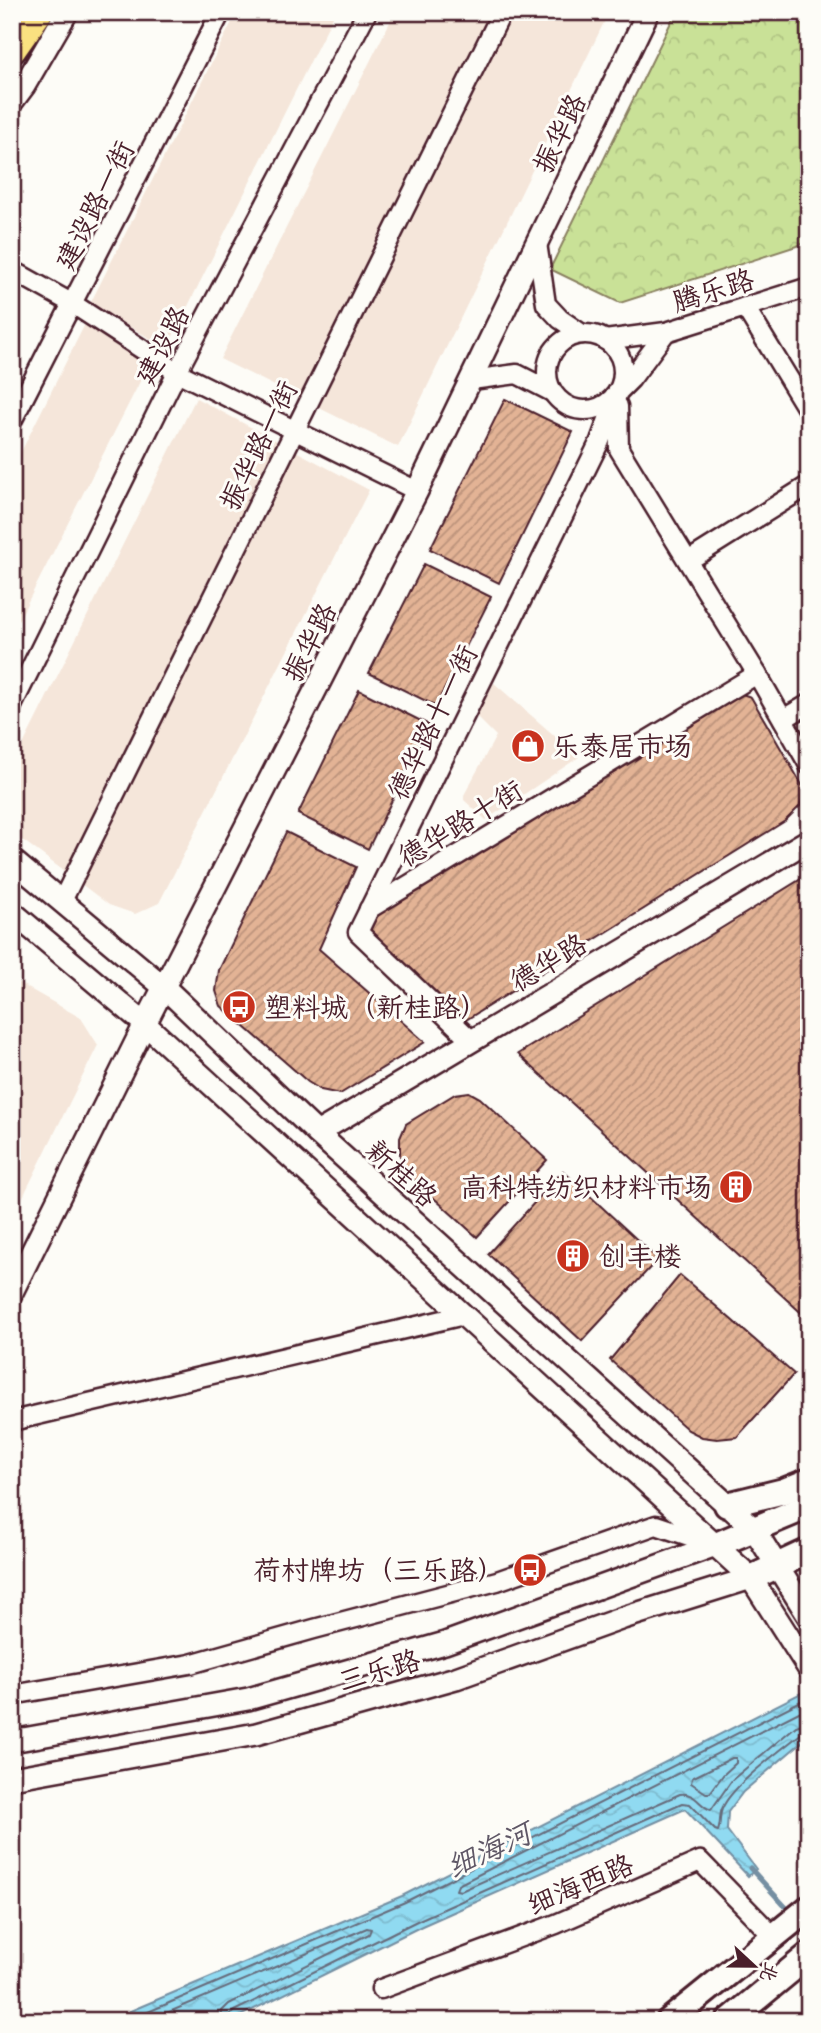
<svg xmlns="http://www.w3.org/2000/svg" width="821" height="2033" font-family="'Indie Flower','LXGW WenKai TC',sans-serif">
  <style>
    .built { fill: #f5e6da }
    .park { fill: url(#park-crowns); stroke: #8a8061; stroke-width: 2 }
    .water { fill: url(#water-waves); stroke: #748fa2; stroke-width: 2 }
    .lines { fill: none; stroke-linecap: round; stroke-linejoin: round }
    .shore { stroke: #666a7a; stroke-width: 2 }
    .stream { stroke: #748fa2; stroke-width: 5 }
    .building { fill: url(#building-hatch); stroke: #4a1f2b; stroke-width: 2 }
    .minor-casing { stroke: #4a1f2b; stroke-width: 23 }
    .tertiary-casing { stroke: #4a1f2b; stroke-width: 26 }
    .secondary-casing { stroke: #4a1f2b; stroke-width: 30 }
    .primary-casing { stroke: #4a1f2b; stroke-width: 33 }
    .minor { stroke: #fdfcf7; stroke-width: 18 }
    .tertiary { stroke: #fdfcf7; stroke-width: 21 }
    .secondary { stroke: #fdfcf7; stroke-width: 24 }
    .primary { stroke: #fae180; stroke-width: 28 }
    .labels { text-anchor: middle; stroke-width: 6; stroke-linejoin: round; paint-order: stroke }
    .street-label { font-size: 28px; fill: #4a1f2b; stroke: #fdfcf7 }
    .poi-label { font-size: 28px; fill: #4a1f2b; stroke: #fdfcf7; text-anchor: start }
    .water-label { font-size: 30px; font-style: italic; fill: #5f5766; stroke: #fdfcf7 }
  </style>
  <defs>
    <pattern id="park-crowns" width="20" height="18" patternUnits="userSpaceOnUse" patternTransform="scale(1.75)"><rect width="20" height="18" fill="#c9e197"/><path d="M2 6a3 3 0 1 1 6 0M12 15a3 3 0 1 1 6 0" fill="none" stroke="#aec182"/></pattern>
    <pattern id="water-waves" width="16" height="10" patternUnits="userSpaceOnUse" patternTransform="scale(1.75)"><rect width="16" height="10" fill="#90daf1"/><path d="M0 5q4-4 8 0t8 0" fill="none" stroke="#7ebbcf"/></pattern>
    <pattern id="building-hatch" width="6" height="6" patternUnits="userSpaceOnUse" patternTransform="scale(1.75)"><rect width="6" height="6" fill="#e3b395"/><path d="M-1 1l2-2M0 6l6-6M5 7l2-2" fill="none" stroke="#ba917a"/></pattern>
  </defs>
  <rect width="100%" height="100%" fill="#fdfcf7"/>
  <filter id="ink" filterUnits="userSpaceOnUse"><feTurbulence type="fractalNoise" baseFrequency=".0143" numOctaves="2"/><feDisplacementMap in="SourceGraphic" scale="14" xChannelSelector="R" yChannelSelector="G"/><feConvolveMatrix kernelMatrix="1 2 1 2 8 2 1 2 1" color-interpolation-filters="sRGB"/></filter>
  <g filter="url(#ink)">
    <g class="built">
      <polygon points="237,12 335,12 167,348 90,304"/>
      <polygon points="395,12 609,12 398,447 220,359"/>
      <polygon points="85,324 149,364 12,633 12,470"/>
      <polygon points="196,398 369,490 159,903 135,914 109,905 12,832 12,767"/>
      <polygon points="494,683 579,757 486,820 464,800 464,795 496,736 476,716"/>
      <polygon points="12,979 81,1018 98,1045 12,1219"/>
    </g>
    <polygon class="park" points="676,12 809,12 809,242 620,303 550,269"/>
    <polygon class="water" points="807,1690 809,1736 743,1792 728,1812 727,1830 756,1869 748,1876 685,1809 422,1926 230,2021 112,2021 128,2012 402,1896"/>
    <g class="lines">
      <g class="shore">
        <path d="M809,1707L458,1885L456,1890L461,1891L680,1794C696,1792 699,1806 711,1810L732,1780L796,1726L809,1722"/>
        <polygon points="732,1758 736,1758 736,1763 723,1775 710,1793 706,1793 691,1783 692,1778"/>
        <polyline points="127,2021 405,1902 809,1697"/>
        <polyline points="148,2021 367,1928 371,1929 369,1934 229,2004 222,2011 221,2021"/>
        <path d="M229,2021L230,2015L234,2011L419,1920L682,1803L690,1804L715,1830L718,1831C721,1824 719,1816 722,1809C732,1785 781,1750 802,1733L809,1731"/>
      </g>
      <polyline class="stream" points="750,1868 793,1915"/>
    </g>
    <g class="building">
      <polygon points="505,399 573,432 499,583 430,549"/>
      <polygon points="424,564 491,597 436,706 369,673"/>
      <polygon points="359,690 429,725 368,849 298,814"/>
      <polygon points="739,693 751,697 805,790 800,806 785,821 461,1023 368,934 370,923 379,909"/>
      <polygon points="286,832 356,867 319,949 425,1042 340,1094 321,1090 308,1082 221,1006 216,991 219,970"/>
      <polygon points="809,874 809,1320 518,1054"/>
      <polygon points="469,1092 480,1098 547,1160 477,1237 405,1172 400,1155 400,1138 406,1124 455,1094"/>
      <polygon points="563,1171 658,1259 582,1341 488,1254"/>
      <polygon points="680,1275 794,1374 737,1437 717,1439 702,1437 688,1430 610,1360"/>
    </g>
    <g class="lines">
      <g class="minor-casing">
        <g id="minor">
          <polyline points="537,243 546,304 560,319 582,334"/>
          <polyline points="12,270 73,304 177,372 417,491"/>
          <polyline points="745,307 809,412"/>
          <circle cx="585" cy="372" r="38"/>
          <polyline points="605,340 666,332"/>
          <polyline points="471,380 517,374 552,392"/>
          <polyline points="618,406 619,449 757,674 809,765"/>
          <polyline points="12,421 221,12"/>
          <polyline points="688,561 809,485"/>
          <polyline points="12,706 177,372 367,12"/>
          <polyline points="783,719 809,704"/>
          <polyline points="62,901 502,12"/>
          <polyline points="369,909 757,674"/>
          <polyline points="472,1041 358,932 600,441 618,392 631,379 666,332 809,287"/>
          <polyline points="12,1421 464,1315"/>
          <polyline points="12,1695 190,1664 314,1629 497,1581 656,1525 713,1544"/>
          <polyline points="381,1989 556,1924 700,1861 773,1936"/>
        </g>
      </g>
      <g class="tertiary-casing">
        <g id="tertiary">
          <polyline points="12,102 24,86 67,12"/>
          <polyline points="12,860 165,988 317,1133 754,1529 809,1617"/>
          <polyline points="12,912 145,1024 751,1578 809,1669"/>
          <polyline points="317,1133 809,840"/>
          <polyline points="12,1292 145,1024 417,491 648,12"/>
          <polyline points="12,1741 248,1699 445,1643 716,1545"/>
          <polyline points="12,1778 256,1734 456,1678 623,1618 751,1578"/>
        </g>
      </g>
      <g class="secondary-casing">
        <g id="secondary">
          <polyline points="727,1505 784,1491 809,1481"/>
          <polyline points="716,1545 809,1506"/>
          <polyline points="751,1578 809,1551"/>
          <polyline points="669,2021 809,1908"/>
          <polyline points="729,2021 809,1955"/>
        </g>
      </g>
      <g class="primary-casing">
        <g id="primary">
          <polyline points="12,14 14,12"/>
          <polyline points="12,49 38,12"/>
        </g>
      </g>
      <use href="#minor" class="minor"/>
      <use href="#tertiary" class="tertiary"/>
      <use href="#secondary" class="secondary"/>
      <use href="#primary" class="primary"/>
    </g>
  </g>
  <defs>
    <g id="shop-disc" transform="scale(1.75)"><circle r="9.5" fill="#c8321e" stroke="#fdfcf7"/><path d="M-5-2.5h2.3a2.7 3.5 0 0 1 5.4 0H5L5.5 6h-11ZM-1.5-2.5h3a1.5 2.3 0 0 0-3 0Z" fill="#fff"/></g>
    <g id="bus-disc" transform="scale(1.75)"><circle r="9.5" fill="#c8321e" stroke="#fdfcf7"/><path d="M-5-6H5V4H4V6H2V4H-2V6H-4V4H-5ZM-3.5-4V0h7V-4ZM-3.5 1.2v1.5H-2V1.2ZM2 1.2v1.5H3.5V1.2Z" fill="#fff"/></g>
    <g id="building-disc" transform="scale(1.75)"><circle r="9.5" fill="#c8321e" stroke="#fdfcf7"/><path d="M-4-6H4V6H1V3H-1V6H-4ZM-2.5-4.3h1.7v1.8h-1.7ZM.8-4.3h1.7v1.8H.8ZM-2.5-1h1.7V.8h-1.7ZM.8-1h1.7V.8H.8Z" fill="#fff"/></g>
  </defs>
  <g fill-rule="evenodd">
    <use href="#shop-disc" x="528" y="746"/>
    <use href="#bus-disc" x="239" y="1007"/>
    <use href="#building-disc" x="736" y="1187"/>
    <use href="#building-disc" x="573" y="1256"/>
    <use href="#bus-disc" x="530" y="1570"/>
  </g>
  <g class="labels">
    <g class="street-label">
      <text transform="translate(559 133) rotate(-64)" y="10">振华路</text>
      <text transform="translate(94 205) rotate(-63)" y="10">建设路一街</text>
      <text transform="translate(713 290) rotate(-17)" y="10">腾乐路</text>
      <text transform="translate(162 345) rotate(-63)" y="10">建设路</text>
      <text transform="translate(258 445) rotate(-64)" y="10">振华路一街</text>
      <text transform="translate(309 642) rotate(-63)" y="10">振华路</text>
      <text transform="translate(432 722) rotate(-64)" y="10">德华路十一街</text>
      <text transform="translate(460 823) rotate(-31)" y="10">德华路十街</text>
      <text transform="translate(548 962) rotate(-31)" y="10">德华路</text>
      <text transform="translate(402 1173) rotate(42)" y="10">新桂路</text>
      <text transform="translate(379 1670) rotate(-16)" y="10">三乐路</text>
      <text transform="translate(580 1884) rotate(-23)" y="10">细海西路</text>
    </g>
    <g class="poi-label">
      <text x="552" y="756">乐泰居市场</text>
      <text x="264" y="1017">塑料城（新桂路）</text>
      <text x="712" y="1197" text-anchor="end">高科特纺织材料市场</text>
      <text x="598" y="1266">创丰楼</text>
      <text x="505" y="1580" text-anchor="end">荷村牌坊（三乐路）</text>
    </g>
    <g class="water-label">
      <text transform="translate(489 1850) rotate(-25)" y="10">细海河</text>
    </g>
  </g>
  <rect width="821" height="2033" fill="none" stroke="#fdfcf7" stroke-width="42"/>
  <rect x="21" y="21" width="779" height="1991" fill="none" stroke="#4a1f2b" stroke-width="2.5" filter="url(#ink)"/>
  <g transform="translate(754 1966) rotate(112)" stroke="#fdfcf7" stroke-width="5" paint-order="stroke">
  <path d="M0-5L12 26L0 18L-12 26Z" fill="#4a1f2b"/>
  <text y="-10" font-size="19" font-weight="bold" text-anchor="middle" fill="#4a1f2b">北</text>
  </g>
</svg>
